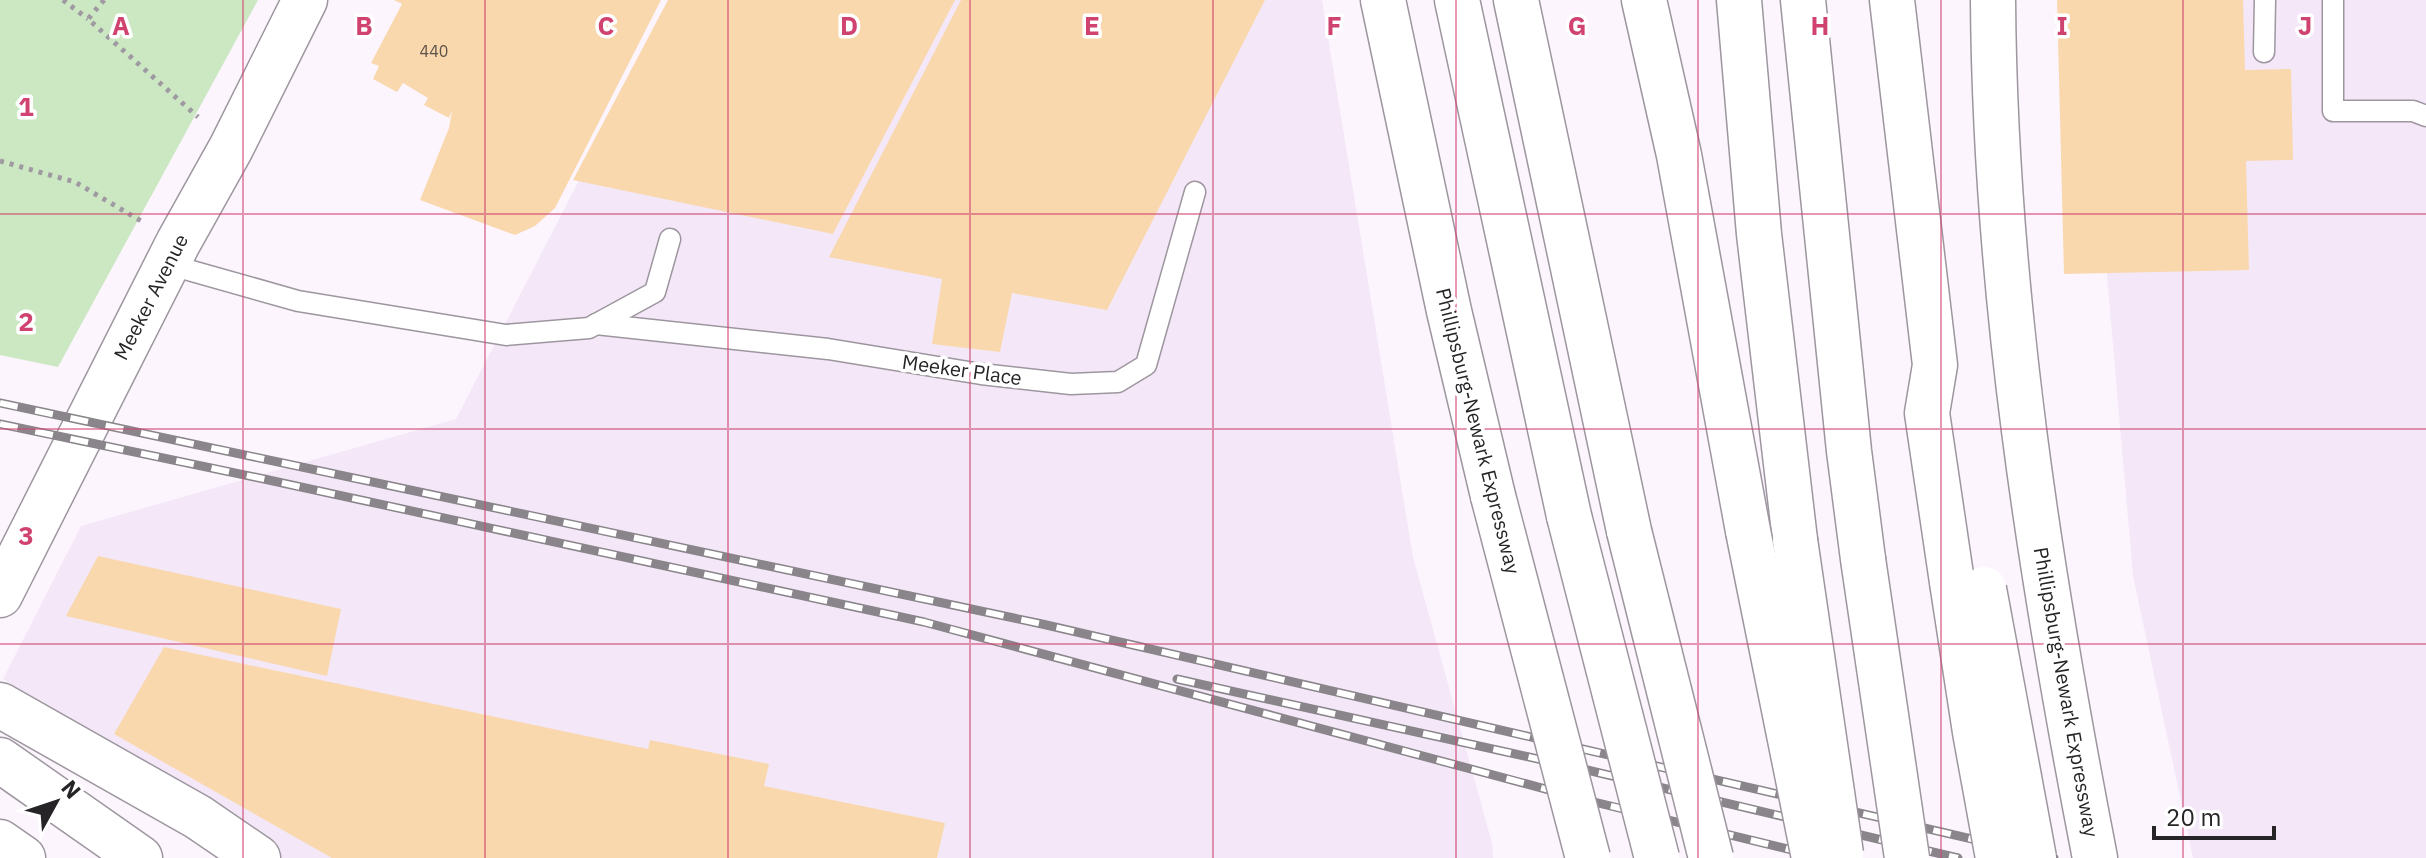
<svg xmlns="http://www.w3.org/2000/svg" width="2426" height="858" font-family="'IBM Plex Sans',sans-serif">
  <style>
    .built { fill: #f4e8f8 }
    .green { fill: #cce8c2 }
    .building { fill: #f9d8ae }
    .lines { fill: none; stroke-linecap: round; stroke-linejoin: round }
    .service-casing { stroke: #9d969f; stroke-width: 23 }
    .secondary-casing { stroke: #9d969f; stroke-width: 47 }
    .motorway-casing { stroke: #9d969f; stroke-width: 47 }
    .path { stroke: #9f9aa1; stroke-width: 5; stroke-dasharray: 4 6; stroke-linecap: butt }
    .service { stroke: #fff; stroke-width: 20 }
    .secondary { stroke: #fff; stroke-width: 44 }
    .motorway { stroke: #fff; stroke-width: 44 }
    .rail-casing { stroke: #89858a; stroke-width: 9 }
    .rail { stroke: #fff; stroke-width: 6; stroke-dasharray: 18; stroke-linecap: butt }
    .motorway-bridge-casing { stroke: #9d969f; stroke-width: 47; stroke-linecap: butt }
    .motorway-bridge { stroke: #fff; stroke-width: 44 }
    .grid { fill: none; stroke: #d04370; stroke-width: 2; stroke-opacity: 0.55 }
    .labels { text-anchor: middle; stroke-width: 7; stroke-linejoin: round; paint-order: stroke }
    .number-label { font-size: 16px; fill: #5b5149 }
    .street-label { font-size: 20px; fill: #262427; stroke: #fff }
    .grid-label { font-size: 26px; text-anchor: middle; font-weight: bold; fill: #d04370; stroke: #fff; stroke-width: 7; stroke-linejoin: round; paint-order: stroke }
  </style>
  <rect width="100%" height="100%" fill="#fcf5fe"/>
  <g class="built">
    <polygon points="672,0 1322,0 1413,557 1492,843 1493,858 262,858 3,679 81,526 456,419"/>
    <polygon points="2083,0 2426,0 2426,858 2193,858 2133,576"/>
  </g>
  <polygon class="green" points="0,0 258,0 58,367 0,355"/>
  <g class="building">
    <polygon points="394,0 661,0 555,208 535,226 515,235 420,200 449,128 452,110 449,118 424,105 428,98 403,83 397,92 373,79 379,66 371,63 402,4"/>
    <polygon points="668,0 955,0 833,234 573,180"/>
    <polygon points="961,0 1265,0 1107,310 1012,293 1000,352 932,344 942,279 829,257"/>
    <polygon points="2057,0 2243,0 2245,70 2291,69 2293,160 2246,161 2249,270 2064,274"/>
    <polygon points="98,556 341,609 327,676 66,616"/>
    <polygon points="164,647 648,749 650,740 769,764 764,786 945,823 937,858 332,858 114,734"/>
  </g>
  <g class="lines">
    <g class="service-casing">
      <g id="service">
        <polyline points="2333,0 2333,111 2413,111 2426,116"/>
        <polyline points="2264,52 2265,0"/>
        <polyline points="167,264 298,301 506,335 589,328 655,292 670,239"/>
        <polyline points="596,324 828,349 981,374 1071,384 1118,382 1146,365 1195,192"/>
      </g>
    </g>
    <g class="secondary-casing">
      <polyline id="secondary" points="0,595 178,243 231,148 305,0"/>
    </g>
    <g class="motorway-casing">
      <g id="motorway">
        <polyline points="1383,0 1449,311 1493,496"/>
        <polyline points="1457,0 1569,516"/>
        <polyline points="1516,0 1629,531"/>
        <polyline points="1644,0 1679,155 1748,531"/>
        <polyline points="1739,0 1759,234 1795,540"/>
        <polyline points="1803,0 1849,451 1863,559"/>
        <polyline points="1892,0 1935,365 1927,413 1952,582"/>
        <path d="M1993,0C1995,289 2040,575 2095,858"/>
        <polyline points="0,705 198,817 258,858"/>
        <polyline points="0,760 140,858"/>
        <polyline points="0,842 23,858"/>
      </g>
    </g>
    <g class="path">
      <polyline points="63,0 88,19"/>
      <polyline points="104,0 88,19 198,117"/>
      <polyline points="0,161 75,182 141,221"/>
    </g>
    <use href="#service" class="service"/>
    <use href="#secondary" class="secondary"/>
    <use href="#motorway" class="motorway"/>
    <g class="rail-casing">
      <g id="rail">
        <polyline points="0,403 1042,624 2054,858"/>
        <polyline points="0,424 264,479 924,622 1590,801 1825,858"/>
        <polyline points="1177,679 1583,769 1958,858"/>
      </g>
    </g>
    <use href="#rail" class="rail"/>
    <g class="motorway-bridge-casing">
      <g id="motorway-bridge">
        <polyline points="1493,496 1588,858"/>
        <polyline points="1569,516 1657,858"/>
        <polyline points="1629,531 1711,858"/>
        <polyline points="1748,531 1814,858"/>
        <polyline points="1795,540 1841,854"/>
        <polyline points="1863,559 1907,858"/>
        <polyline points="1952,582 1975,732 1998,858"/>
        <polyline points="1984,589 2034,858"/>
      </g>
    </g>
    <use href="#motorway-bridge" class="motorway-bridge"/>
  </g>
  <path class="grid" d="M243,0V858M485,0V858M728,0V858M970,0V858M1213,0V858M1456,0V858M1698,0V858M1941,0V858M2183,0V858M0,214H2426M0,429H2426M0,644H2426"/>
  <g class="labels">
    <g class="number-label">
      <text x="434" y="57">440</text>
    </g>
    <g class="street-label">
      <text transform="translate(151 297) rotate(-63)" y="7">Meeker Avenue</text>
      <text transform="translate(962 370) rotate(8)" y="7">Meeker Place</text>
      <text transform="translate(1478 431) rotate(76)" y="7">Phillipsburg-Newark Expressway</text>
      <text transform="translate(2066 692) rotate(80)" y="7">Phillipsburg-Newark Expressway</text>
    </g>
  </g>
  <g class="grid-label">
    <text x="121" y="35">A</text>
    <text x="364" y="35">B</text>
    <text x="606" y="35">C</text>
    <text x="849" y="35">D</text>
    <text x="1092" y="35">E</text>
    <text x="1334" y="35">F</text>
    <text x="1577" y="35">G</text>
    <text x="1820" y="35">H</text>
    <text x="2062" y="35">I</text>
    <text x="2305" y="35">J</text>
    <text x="26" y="116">1</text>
    <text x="26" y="331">2</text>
    <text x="26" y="545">3</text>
  </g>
  <g transform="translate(56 802) rotate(50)" stroke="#ffffff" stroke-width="6" paint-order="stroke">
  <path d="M0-6L14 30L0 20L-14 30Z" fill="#262427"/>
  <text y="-12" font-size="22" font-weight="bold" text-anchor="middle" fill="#262427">N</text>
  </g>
  <path d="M2154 826v12h120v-12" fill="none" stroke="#262427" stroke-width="4"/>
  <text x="2166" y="826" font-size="24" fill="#262427" stroke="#ffffff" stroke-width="6" paint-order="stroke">20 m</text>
</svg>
